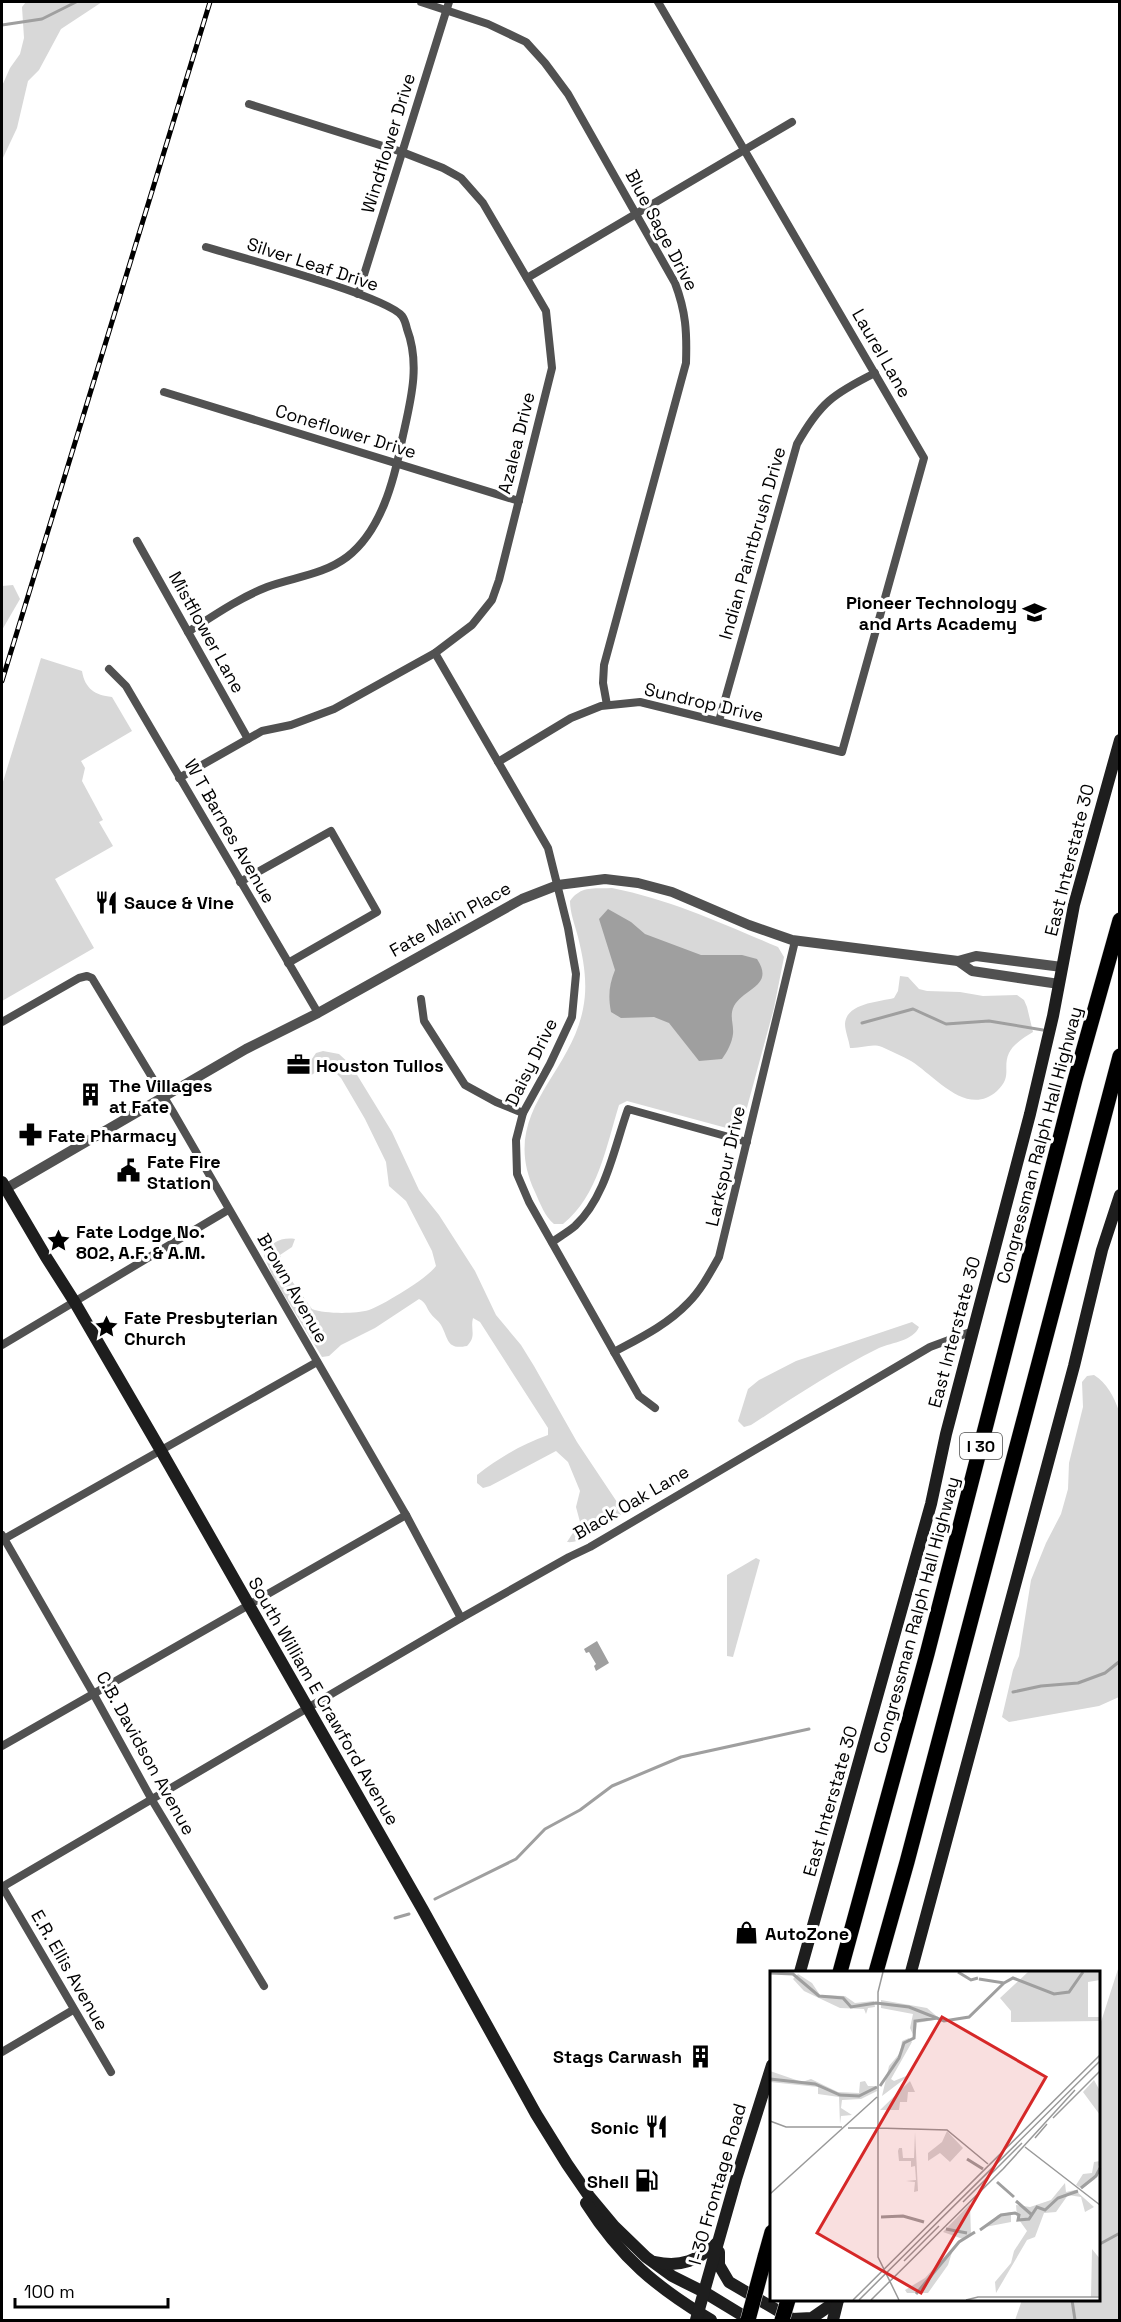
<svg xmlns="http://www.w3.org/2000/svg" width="1121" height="2322" font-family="'Space Grotesk',sans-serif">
<rect width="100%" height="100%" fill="#fff"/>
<!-- green -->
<g fill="#d8d8d8">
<path d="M26,2H102L61,29L39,70L28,81L17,128L2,160V86L10,68L20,54L24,38L22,7Z"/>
<path d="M13,585L20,599L2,630V586Z"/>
<path d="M41,658L82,671C85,689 95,695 112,697L132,731L81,761L85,768L82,781L103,820L99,822L113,846L55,879L94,948L2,1001V785Z"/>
<path d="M612,888C672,900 723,924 778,947L784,957L774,1008L742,1126L739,1129L734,1130L627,1101L619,1105C606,1147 598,1196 563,1224H554C545,1217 540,1203 535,1192C498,1113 570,1077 583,1009C588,985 584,961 578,937C575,925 570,913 570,901C581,885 595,889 612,888Z"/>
<path d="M900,976L908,977L919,989L927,991L960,992L983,996L1017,995L1024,1000L1027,1007L1033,1032C1025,1037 1013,1044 1009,1053C1002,1068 1013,1076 997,1091C967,1118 935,1076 911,1061C902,1056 891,1051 882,1047C871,1043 861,1049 850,1048C849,1040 845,1031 845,1024C846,1003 879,1002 894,998L898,991Z"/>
<path d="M323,1051L339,1054L351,1065L392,1132L419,1190L439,1215L475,1271L496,1315L521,1345L534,1366L577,1442L621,1508V1516C604,1523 584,1544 567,1542L580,1522L576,1507L580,1491L568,1462L556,1451L490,1486L483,1488L477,1483V1475C499,1458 522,1444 548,1435V1428L480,1322L473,1318C470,1330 477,1336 467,1346C446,1350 449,1339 441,1325C438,1320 434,1318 431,1314C426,1308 427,1303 419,1299L375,1328L341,1345L329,1356L322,1357L273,1277L264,1256C269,1243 281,1237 295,1239L292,1247L280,1255L284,1270L312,1309C325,1314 355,1314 369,1310C383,1305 428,1278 436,1266L432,1251L406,1201L389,1186L386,1162L365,1119L341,1078L330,1067L322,1068L310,1076L303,1072L316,1053Z"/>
<path d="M912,1322L919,1327C913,1341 893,1342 879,1348C834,1370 793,1398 751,1425L744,1427L738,1421L748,1389L759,1380L796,1361Z"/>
<path d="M1094,1375C1107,1383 1114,1397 1119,1411V1697L1099,1706L1009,1722L1002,1717L1013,1670L1019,1656L1031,1580L1046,1543L1061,1514L1068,1489L1069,1463L1083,1407L1082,1382L1087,1376Z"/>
<path d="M756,1558L760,1560L733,1657L727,1656V1575Z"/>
<path d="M1119,1966V2320H1015L1022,2300H1098L1099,2028Z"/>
</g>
<!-- water -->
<g fill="#9f9f9f">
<path d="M608,909L631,922L645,934L701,955H742L757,959C775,986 744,988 734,1006C729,1016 734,1024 733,1034C732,1043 727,1052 722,1059L699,1061L669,1023L654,1017L621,1018L611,1012C608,996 609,985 615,970L599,919Z"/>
<path d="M597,1641L609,1663L596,1671L594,1666L596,1664L589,1652L586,1653L584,1649Z"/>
</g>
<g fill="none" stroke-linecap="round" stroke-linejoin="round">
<!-- stream -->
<g stroke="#9f9f9f" stroke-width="3">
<path d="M2,25L42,19L76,2"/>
<path d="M862,1023L913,1009L946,1024L989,1021L1043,1030"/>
<path d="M1013,1692L1041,1686L1078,1683L1105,1673L1120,1661"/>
<path d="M435,1899L516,1859L545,1829L580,1810L612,1786L681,1757L809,1729"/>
<path d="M395,1918L409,1914"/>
<path d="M1098,2245L1120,2233"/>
<path d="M1072,2300L1075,2320"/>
</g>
<defs>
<g id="motorway">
<path d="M840,1972L927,1654L1075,1080L1120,920"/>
<path d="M876,1972L907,1862L1120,1056"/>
<path d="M765,2257L772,2232"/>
</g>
</defs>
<!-- motorway casing -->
<use href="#motorway" stroke="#dbdbdb" stroke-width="16"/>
<!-- minor -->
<g stroke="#515151" stroke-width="8">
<path d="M421,2L488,24L526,42L545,63L568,94L675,283C686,312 687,332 686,363L604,665L603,683L607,705"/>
<path d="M527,278L792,122"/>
<path d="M358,294L449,2"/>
<path d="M164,392L519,501"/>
<path d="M137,541L248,739"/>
<path d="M188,632C213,616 239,598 267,587C294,577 323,575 347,557C381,531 394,481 402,440C410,403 421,366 407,329C406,325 405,320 402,316C387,296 239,257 206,247"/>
<path d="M435,653L548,848L568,928L576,974L572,1017L550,1064L523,1113L516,1140L517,1174L529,1202L639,1396L655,1408"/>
<path d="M109,669L126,686L318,1013"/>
<path d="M719,721L797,444C820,403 833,394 875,373"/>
<path d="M498,762L571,718L601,706L640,702L842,752L924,458L658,2"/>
<path d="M179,778L262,731L291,725L334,709L435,653L472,625L492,600L499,580L552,368L546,311L483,203L461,178L443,168L402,152L249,104"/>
<path d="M240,882L331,831L377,912L288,963"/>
<path d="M421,999L424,1021L465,1085L496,1102L523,1113"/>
<path d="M2,1022L79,978L87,976L92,978L173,1112L406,1515L461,1618"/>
<path d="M552,1242C559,1237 568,1232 575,1226C606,1197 614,1148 628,1109L747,1142"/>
<path d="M2,1345L228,1210"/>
<path d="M614,1352C640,1338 667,1325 688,1303C701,1290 710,1273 719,1257L795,941"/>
<path d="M2,1535L93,1693L152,1800L264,1986"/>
<path d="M4,1539L317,1362"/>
<path d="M2,1746L406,1515"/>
<path d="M2,1886L111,2072"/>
<path d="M2,1887L461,1618L569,1557L590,1547L930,1347L973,1331"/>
<path d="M2,2052L73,2010"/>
</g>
<!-- tertiary -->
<g stroke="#515151" stroke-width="10">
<path d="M958,961L972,971L1059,984"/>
<path d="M5,1189L246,1049L318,1013L522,899L558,885L605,879L638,883L672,892L749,925L792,940L958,961L976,956L1062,967"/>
</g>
<!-- secondary -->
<g stroke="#1e1e1e" stroke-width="12">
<path d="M2,1182L46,1257L74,1301L160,1449L423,1910L536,2114L567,2164L589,2196L614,2226L646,2257L672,2276L704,2292L750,2320"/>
<path d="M800,1972L931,1504L946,1434L1030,1114L1053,1016L1074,905L1120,740"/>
<path d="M911,1972L1074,1366L1102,1250L1120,1195"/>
<path d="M586,2203C621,2258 656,2287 711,2320"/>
<path d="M719,2252V2265L729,2282L792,2319L812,2318L838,2300"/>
<path d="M655,2262C681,2268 698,2260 717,2243"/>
<path d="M696,2320L736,2179L772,2065"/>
<path d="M833,2320L838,2300"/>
</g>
<!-- motorway -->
<use href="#motorway" stroke="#000" stroke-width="15"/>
<defs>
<path id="rail" d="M2,681L210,2"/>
</defs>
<!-- rail casing -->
<use href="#rail" stroke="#000" stroke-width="5"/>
<!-- rail -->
<use href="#rail" stroke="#fff" stroke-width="3" stroke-dasharray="9" stroke-linecap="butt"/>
<defs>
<g id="motorway-bridge">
<path d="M748,2320L765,2257"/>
<path d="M782,2320L788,2300"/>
</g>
</defs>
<!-- motorway-bridge casing -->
<use href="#motorway-bridge" stroke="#dbdbdb" stroke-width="16" stroke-linecap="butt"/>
<!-- motorway-bridge -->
<use href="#motorway-bridge" stroke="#000" stroke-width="15"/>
</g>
<!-- icons -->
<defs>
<symbol id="school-bare" viewBox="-9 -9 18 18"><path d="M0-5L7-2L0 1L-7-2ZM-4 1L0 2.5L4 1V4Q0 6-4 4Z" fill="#000" stroke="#fff" stroke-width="2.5" paint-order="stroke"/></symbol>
<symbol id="restaurant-bare" viewBox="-9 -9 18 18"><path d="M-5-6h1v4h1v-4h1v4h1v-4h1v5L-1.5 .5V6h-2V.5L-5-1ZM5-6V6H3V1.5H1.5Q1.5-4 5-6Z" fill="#000" stroke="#fff" stroke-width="2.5" paint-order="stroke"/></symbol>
<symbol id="office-bare" viewBox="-9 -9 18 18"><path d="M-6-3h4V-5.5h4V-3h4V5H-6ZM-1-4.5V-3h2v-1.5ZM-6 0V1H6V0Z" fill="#000" stroke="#fff" stroke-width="2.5" paint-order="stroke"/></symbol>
<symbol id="building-bare" viewBox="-9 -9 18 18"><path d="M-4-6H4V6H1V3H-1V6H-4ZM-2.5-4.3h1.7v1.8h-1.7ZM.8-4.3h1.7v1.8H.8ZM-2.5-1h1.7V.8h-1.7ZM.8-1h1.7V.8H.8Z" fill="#000" stroke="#fff" stroke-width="2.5" paint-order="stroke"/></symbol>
<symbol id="pharmacy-bare" viewBox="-9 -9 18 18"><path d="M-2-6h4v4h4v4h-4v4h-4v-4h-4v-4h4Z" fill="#000" stroke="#fff" stroke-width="2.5" paint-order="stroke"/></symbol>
<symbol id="civic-bare" viewBox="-9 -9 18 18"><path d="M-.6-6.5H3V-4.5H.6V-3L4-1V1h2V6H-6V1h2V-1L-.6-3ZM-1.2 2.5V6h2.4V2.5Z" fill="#000" stroke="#fff" stroke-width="2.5" paint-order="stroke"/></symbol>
<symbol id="sight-bare" viewBox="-9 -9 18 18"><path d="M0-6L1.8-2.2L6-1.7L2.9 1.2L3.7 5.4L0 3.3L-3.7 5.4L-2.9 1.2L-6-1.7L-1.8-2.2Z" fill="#000" stroke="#fff" stroke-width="2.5" paint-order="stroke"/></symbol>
<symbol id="shop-bare" viewBox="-9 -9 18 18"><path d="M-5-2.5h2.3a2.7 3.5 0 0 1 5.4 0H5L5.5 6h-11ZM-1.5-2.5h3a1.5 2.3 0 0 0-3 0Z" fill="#000" stroke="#fff" stroke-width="2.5" paint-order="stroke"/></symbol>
<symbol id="fuel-bare" viewBox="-9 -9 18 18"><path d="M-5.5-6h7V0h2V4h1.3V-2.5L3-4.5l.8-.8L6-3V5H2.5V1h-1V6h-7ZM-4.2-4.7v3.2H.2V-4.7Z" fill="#000" stroke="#fff" stroke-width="2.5" paint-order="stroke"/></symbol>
</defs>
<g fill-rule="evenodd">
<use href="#school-bare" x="1018" y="596" width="33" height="33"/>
<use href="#restaurant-bare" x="90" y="886" width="33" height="33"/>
<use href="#office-bare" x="282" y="1048" width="33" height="33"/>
<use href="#building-bare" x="74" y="1078" width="33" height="33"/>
<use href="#pharmacy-bare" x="14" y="1118" width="33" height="33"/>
<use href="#civic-bare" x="112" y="1154" width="33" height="33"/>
<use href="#sight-bare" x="42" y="1224" width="33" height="33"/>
<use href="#sight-bare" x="90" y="1310" width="33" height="33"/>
<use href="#shop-bare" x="730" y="1916" width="33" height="33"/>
<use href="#building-bare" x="684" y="2040" width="33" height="33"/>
<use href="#restaurant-bare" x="640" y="2110" width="33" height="33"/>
<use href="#fuel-bare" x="630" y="2164" width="33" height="33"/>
</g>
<g text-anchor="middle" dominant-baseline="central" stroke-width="6" stroke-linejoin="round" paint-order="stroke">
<!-- shield labels -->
<rect fill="#fff" stroke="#4c4c4c" stroke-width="1.5" x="960" y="1433" width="42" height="26" rx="4.5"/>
<g font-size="16" font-weight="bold" fill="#000">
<text x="981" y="1446">I 30</text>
</g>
<!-- street labels -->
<g font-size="18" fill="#000" stroke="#fff">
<text transform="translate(388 143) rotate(-73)">Windflower Drive</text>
<text transform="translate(662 230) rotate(62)">Blue Sage Drive</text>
<text transform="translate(313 264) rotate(18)">Silver Leaf Drive</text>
<text transform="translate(882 353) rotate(60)">Laurel Lane</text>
<text transform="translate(346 431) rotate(17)">Coneflower Drive</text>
<text transform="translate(516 443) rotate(-76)">Azalea Drive</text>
<text transform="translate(752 543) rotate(-74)">Indian Paintbrush Drive</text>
<text transform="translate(207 632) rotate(61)">Mistflower Lane</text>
<text transform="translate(704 702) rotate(13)">Sundrop Drive</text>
<text transform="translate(230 831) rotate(60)">W T Barnes Avenue</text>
<text transform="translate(1069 860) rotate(-76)">East Interstate 30</text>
<text transform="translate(450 919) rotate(-29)">Fate Main Place</text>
<text transform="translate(531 1062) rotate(-64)">Daisy Drive</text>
<text transform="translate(1039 1145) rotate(-75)">Congressman Ralph Hall Highway</text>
<text transform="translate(725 1166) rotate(-77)">Larkspur Drive</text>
<text transform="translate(293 1288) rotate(60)">Brown Avenue</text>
<text transform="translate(954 1332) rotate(-75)">East Interstate 30</text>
<text transform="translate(631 1502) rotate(-30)">Black Oak Lane</text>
<text transform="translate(916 1615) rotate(-75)">Congressman Ralph Hall Highway</text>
<text transform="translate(324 1701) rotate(60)">South William E Crawford Avenue</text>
<text transform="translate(146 1753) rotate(61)">C.B. Davidson Avenue</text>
<text transform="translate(830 1801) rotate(-74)">East Interstate 30</text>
<text transform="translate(70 1970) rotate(60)">E.R. Ellis Avenue</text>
<text transform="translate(717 2184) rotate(-74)">I-30 Frontage Road</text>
</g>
<!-- poi labels -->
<g font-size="18" font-weight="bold" fill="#000" stroke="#fff" text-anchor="start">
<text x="1017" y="602" text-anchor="end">Pioneer Technology<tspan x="1017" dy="21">and Arts Academy</tspan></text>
<text x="124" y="902">Sauce &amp; Vine</text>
<text x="316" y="1065">Houston Tullos</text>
<text x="109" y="1085">The Villages<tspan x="109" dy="21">at Fate</tspan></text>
<text x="48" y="1135">Fate Pharmacy</text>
<text x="147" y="1161">Fate Fire<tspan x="147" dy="21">Station</tspan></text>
<text x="76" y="1231">Fate Lodge No.<tspan x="76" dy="21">802, A.F. &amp; A.M.</tspan></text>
<text x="124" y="1317">Fate Presbyterian<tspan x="124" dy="21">Church</tspan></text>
<text x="765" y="1933">AutoZone</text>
<text x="682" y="2056" text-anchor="end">Stags Carwash</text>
<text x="639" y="2127" text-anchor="end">Sonic</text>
<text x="629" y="2181" text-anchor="end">Shell</text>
</g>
</g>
<!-- overview -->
<g transform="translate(770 1971)">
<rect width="330" height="330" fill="#fff"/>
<path d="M258,1H330V9L318,11V46H330V50L241,51V40L230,27ZM28,3L42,12L50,24L75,25L85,32L104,30L105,36L98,37L96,43L94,38L70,37L34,20L23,8ZM111,29L157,37L170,48L147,52L145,68L140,57L143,43L111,37ZM139,67L142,71L121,108L124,110L141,103L112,125L119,95L130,82L132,70ZM0,100L32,111L41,108L68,121L89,122L90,111L95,110L98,115H106L107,120L91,128L72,129L71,137L82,144L71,145L70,153L69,126L48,123V116L0,111ZM324,109L330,120V144L313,121ZM140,110L145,121H138L137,131H130L129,139H110ZM177,160L193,177L180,191L170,182L158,190V182L172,171ZM145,161L148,220L144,221L145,211L136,210L146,209L145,195L141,196V190H129L128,180L129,177H132L133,187H144ZM330,190L325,208L312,218L306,214L313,203L322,202L324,191ZM295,212L296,221L305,219L324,236L315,241L311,226L298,224L286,241L274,242L265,266L257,269L226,322L225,311L241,292L244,280L257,260L247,246L246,234L260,236L281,229ZM200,233L201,264L193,268L173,261ZM241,241V251L215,256L228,244ZM184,275L178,294L158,322H137L135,319L155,307ZM322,278L330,288V325L321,326Z" fill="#d8d8d8"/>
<path fill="none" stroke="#9f9f9f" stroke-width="3" d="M188,1L201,9L208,7M0,2L23,3L49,25L73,27L81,36L106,32L139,36L174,50L199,46L234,12M209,8L234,12L243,7L284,23L299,21L313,1M0,108L45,113L70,124L89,125L107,116M110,115L129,87L134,72L144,67L145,50L168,47M197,188L213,198M227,211L244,226M311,217L326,205L330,197M246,230L262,244M111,246L133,245L154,251M176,258L197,262M210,259L231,244L245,242L249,244L248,249L259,248L267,236L275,239L288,227L308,220M146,323L189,271L205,261"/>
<path fill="none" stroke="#999" stroke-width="1.5" d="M113,1L108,21V286L129,329M283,147L330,100M0,150L16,156H72M78,157H108M108,157L177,159L218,193M265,167L277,153M255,176L330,234M233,198L305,119M0,223L107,126M193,231L252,172M134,290L169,255M83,329L330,84M89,329L330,90M101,329L235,196M196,329L208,326H330"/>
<path fill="#d62828" fill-opacity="0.15" stroke="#d62828" stroke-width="3" d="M172,46L276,106L151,322L47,262Z"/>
<rect width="330" height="330" fill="none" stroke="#000" stroke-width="3"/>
</g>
<!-- border -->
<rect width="1121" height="2322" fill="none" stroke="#000000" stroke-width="6"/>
<!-- scale -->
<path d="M15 2298v9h153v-9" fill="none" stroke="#000000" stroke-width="3"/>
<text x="24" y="2298" font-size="18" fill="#000000" stroke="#ffffff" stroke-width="4.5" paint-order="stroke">100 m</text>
</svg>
